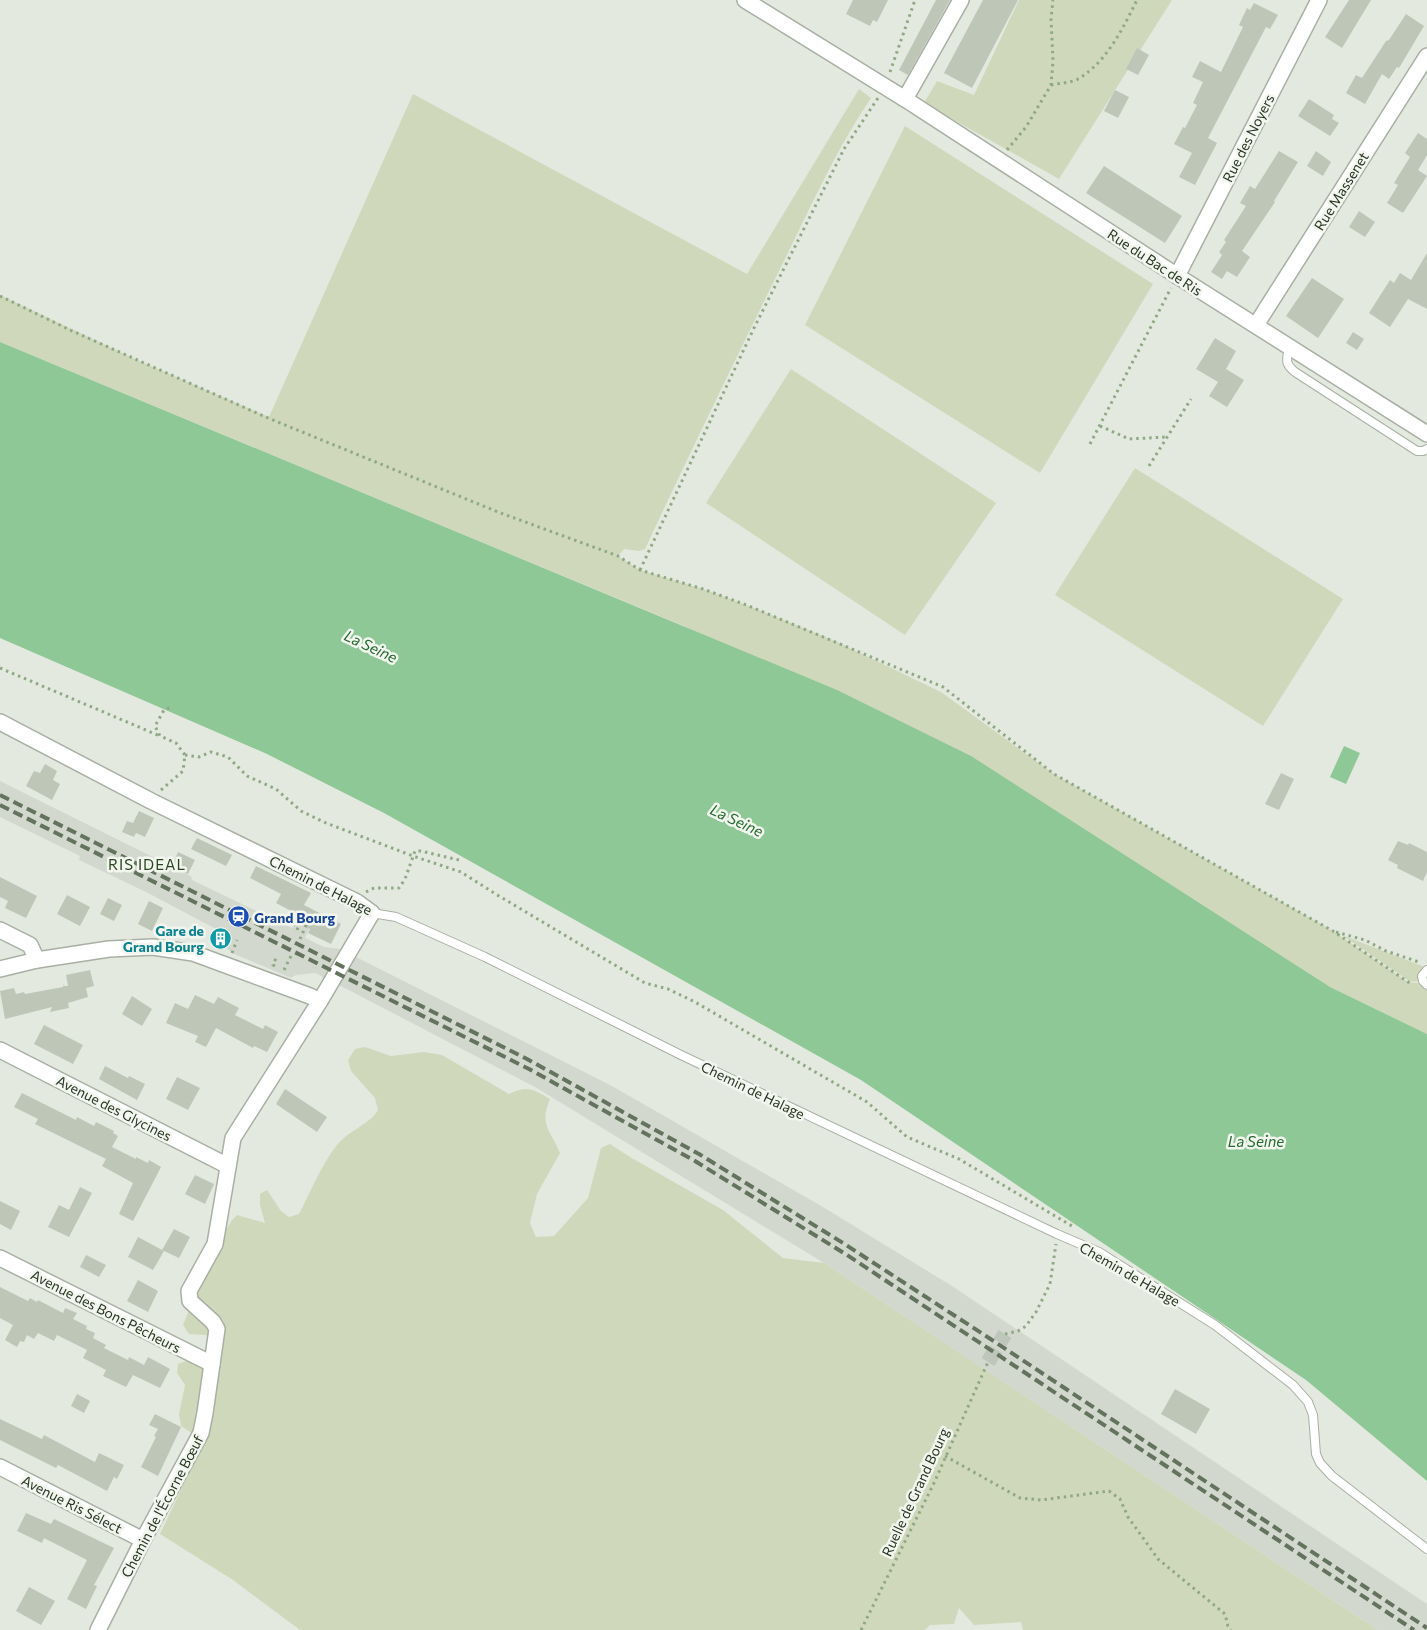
<svg xmlns="http://www.w3.org/2000/svg" width="1427" height="1630" font-family="Commissioner,sans-serif">
<rect width="100%" height="100%" fill="#e4e9e0"/>
<!-- built -->
<g fill="#d3d8ce">
<path d="M0,781L191,876L192,880L292,928L300,913L313,920L305,938L324,947L341,949L325,978L315,973L296,975L291,978L232,953L224,946L211,939L216,929L146,892L79,860L80,856L0,817Z"/>
<path d="M354,956L612,1086L823,1207L952,1286L1427,1604V1630H1378L824,1263L535,1087L339,985Z"/>
</g>
<!-- green -->
<g fill="#d0d8bb">
<path d="M1019,0H1172L1059,179L924,103L937,81L974,95Z"/>
<path d="M859,89L871,98C835,151 809,211 780,269C734,362 689,455 645,549L639,551L624,549L618,556L640,570L703,589L749,606L833,640L941,692L1054,774L1333,931L1408,982L1425,984L1427,986V1034L1330,987L684,626L0,342V295L137,360L269,417L413,94L747,274Z"/>
<path d="M905,126L1153,284L1040,473L805,325Z"/>
<path d="M791,369L996,503L905,635L706,503Z"/>
<path d="M1135,468L1343,599L1263,726L1055,595Z"/>
<path d="M1342,935L1422,966L1425,969L1421,982L1409,981Z"/>
<path d="M365,1047L391,1056L424,1052L442,1055L509,1094C527,1085 533,1089 550,1099C539,1125 550,1129 560,1153L537,1194L530,1223L536,1237L554,1236L588,1198L601,1148L610,1144L630,1157L723,1210L783,1258L824,1263L1378,1630H1023L1021,1622L974,1625L959,1608L954,1624L930,1625L925,1630H300L233,1580L160,1534L204,1441L181,1426L179,1414L185,1385L177,1373L178,1364L215,1350L214,1338L205,1335L189,1334L183,1325L210,1257L232,1220L237,1215L265,1223L260,1205V1194L267,1190L281,1211L289,1217L299,1214C311,1191 321,1165 337,1145C348,1131 370,1124 378,1110L375,1098L351,1071L348,1060L355,1049Z"/>
</g>
<!-- water -->
<g fill="#8dc896">
<path d="M0,342L837,690L971,756L1330,987L1427,1034V1481L1306,1380L861,1080L384,813L267,754L0,638Z"/>
<path d="M1344,746L1360,753L1346,784L1330,777Z"/>
</g>
<!-- building -->
<g fill="#bec6b8">
<path d="M853,0H888L877,22L873,20L870,26L846,14Z"/>
<path d="M936,0H950L908,75L899,70Z"/>
<path d="M983,0H1018L972,88L944,73Z"/>
<path d="M1349,0H1371L1342,48L1325,37Z"/>
<path d="M1254,3L1278,15L1270,29L1266,27L1208,138L1217,143L1195,185L1179,177L1192,153L1174,144L1183,127L1185,128L1197,105L1193,103L1203,82L1192,77L1200,61L1221,72L1243,27L1239,25L1247,8L1250,10Z"/>
<path d="M1406,14L1424,26L1399,68L1397,67L1389,79L1382,74L1365,104L1346,93L1356,75L1362,78L1386,41L1389,40Z"/>
<path d="M1137,48L1149,55L1138,75L1126,69Z"/>
<path d="M1115,90L1129,97L1118,118L1104,111Z"/>
<path d="M1309,99L1334,115L1332,119L1339,123L1330,136L1298,116Z"/>
<path d="M1418,133L1427,139V155L1418,170L1427,176L1403,213L1387,203L1398,185L1394,183L1410,157L1405,153Z"/>
<path d="M1279,151L1298,162L1274,201L1275,202L1242,251L1250,257L1237,277L1227,271L1222,279L1211,272L1222,255L1219,252L1226,242L1224,240L1246,206L1240,203L1250,186L1255,189Z"/>
<path d="M1316,151L1331,162L1323,176L1307,166Z"/>
<path d="M1104,166L1182,216L1165,243L1086,193Z"/>
<path d="M1359,211L1375,222L1365,237L1349,227Z"/>
<path d="M1427,253V309L1408,299L1390,327L1369,313L1390,280L1394,283L1400,273L1411,280Z"/>
<path d="M1312,278L1344,299L1318,338L1286,316Z"/>
<path d="M1353,332L1364,339L1357,350L1346,343Z"/>
<path d="M1215,338L1236,351L1226,369L1244,380L1227,407L1209,396L1218,382L1196,369Z"/>
<path d="M45,764L57,771L53,780L60,784L52,800L26,786L34,771L40,773Z"/>
<path d="M1281,773L1294,779L1279,810L1265,804Z"/>
<path d="M139,811L154,818L145,837L136,833L134,837L122,832L127,821L133,823Z"/>
<path d="M197,838L232,855L226,866L191,849Z"/>
<path d="M1398,841L1408,845L1409,843L1427,852V872L1423,881L1397,868L1398,865L1388,860Z"/>
<path d="M178,852L195,860L188,874L172,866Z"/>
<path d="M256,866L311,893L304,905L341,924L331,944L308,933L310,929L289,918L293,912L276,903L281,894L250,878Z"/>
<path d="M0,877L37,896L26,918L5,908L8,901L0,897Z"/>
<path d="M67,895L90,907L80,926L57,914Z"/>
<path d="M108,898L122,905L114,921L100,914Z"/>
<path d="M149,901L163,908L152,931L138,924Z"/>
<path d="M90,970L94,986L86,988L88,997L68,1003L69,1008L50,1012L52,1007L5,1019L0,991L14,988L16,994L24,992L25,994L63,987L64,984V986H68L66,975Z"/>
<path d="M195,995L214,1004L218,997L239,1008L235,1015L263,1029L265,1025L278,1032L267,1052L254,1046L253,1048L216,1028L206,1047L195,1042L198,1036L166,1023L175,1003L188,1009Z"/>
<path d="M132,996L152,1009L142,1026L122,1014Z"/>
<path d="M44,1025L83,1045L73,1064L34,1044Z"/>
<path d="M105,1066L128,1078L129,1076L145,1084L137,1100L99,1079Z"/>
<path d="M177,1077L200,1088L188,1110L166,1099Z"/>
<path d="M285,1089L327,1117L317,1132L276,1104Z"/>
<path d="M22,1093L76,1120L77,1117L94,1126L96,1122L114,1131L113,1133L118,1136L112,1147L136,1159V1157L148,1163L149,1160L161,1167L133,1221L119,1214L133,1183L102,1166L106,1159L35,1124L38,1119L14,1107Z"/>
<path d="M195,1175L214,1184L205,1204L185,1194Z"/>
<path d="M80,1187L92,1193L69,1237L48,1227L59,1205L69,1210Z"/>
<path d="M0,1201L20,1211L11,1230L0,1224Z"/>
<path d="M174,1229L190,1237L179,1258L162,1250Z"/>
<path d="M138,1237L164,1251L153,1270L128,1257Z"/>
<path d="M86,1255L106,1265L99,1277L80,1267Z"/>
<path d="M138,1280L158,1291L148,1312L127,1301Z"/>
<path d="M0,1287L28,1301L30,1298L37,1302L38,1300L63,1313L65,1308L77,1313L73,1319L87,1326L86,1329L95,1333L93,1338L106,1345L104,1348L128,1360L129,1357L144,1365L148,1357L170,1369L160,1388L133,1375L126,1387L103,1376L106,1370L83,1358L87,1350L57,1335L54,1341L38,1333L34,1339L27,1335L24,1342L20,1341L17,1347L5,1340L13,1325L0,1318Z"/>
<path d="M1175,1389L1210,1409L1196,1434L1161,1414Z"/>
<path d="M77,1394L90,1401L84,1413L71,1406Z"/>
<path d="M155,1414L181,1427L158,1476L141,1467L156,1437L154,1436L158,1429L149,1425Z"/>
<path d="M0,1419L42,1439L44,1435L95,1462L99,1453L124,1465L117,1479L114,1477L107,1491L58,1465L56,1468L0,1440Z"/>
<path d="M26,1513L51,1524L54,1519L114,1548L94,1585L97,1586L86,1609L67,1599L87,1560L44,1538L42,1543L17,1531Z"/>
<path d="M29,1587L55,1601L41,1625L16,1611Z"/>
</g>
<g fill="none" stroke-linecap="round" stroke-linejoin="round">
<!-- street-tunnel -->
<path stroke="#bec5ba" stroke-width="15" stroke-dasharray="15 8" stroke-linecap="butt" d="M988,1362L1005,1334"/>
<defs>
<g id="lane">
<path d="M1289,346C1287,360 1284,363 1295,372L1417,451H1423L1427,449"/>
<path d="M372,913L396,917L485,957L681,1055L1057,1234L1099,1252L1215,1325L1293,1385L1308,1402L1313,1415L1316,1454L1320,1463L1332,1476L1427,1549"/>
<path d="M1427,970L1422,976L1423,981L1427,985"/>
</g>
<g id="street">
<path d="M745,0L905,99L1182,279L1427,434"/>
<path d="M905,99L961,0"/>
<path d="M1177,276L1319,0"/>
<path d="M1256,325L1427,56"/>
<path d="M0,722L151,801L357,902L372,913L320,1001L233,1138L215,1244L189,1291L190,1301L213,1322L217,1329L205,1413L201,1433L143,1540L98,1630"/>
<path d="M0,930L30,945L37,960"/>
<path d="M0,969L37,960L109,949L153,947L193,953L310,996L320,1001"/>
<path d="M0,1050L228,1166"/>
<path d="M0,1258L212,1364"/>
<path d="M0,1467L143,1540"/>
</g>
</defs>
<!-- lane casing -->
<use href="#lane" stroke="#a8b0a3" stroke-width="10"/>
<!-- street casing -->
<use href="#street" stroke="#a8b0a3" stroke-width="18"/>
<!-- path -->
<g stroke="#8fa984" stroke-width="3" stroke-dasharray="2.5 4" stroke-linecap="butt">
<path d="M890,72L915,0"/>
<path d="M1051,85C1059,83 1071,83 1078,79C1107,62 1123,28 1137,0"/>
<path d="M1007,150L1026,127L1051,85L1053,61L1051,19L1053,0"/>
<path d="M0,296L70,330L268,418L498,512L618,556L640,570L703,589L749,606L943,687L1054,774L1333,931L1408,982L1412,983"/>
<path d="M1100,426L1129,439L1167,437"/>
<path d="M1090,444L1171,288"/>
<path d="M1149,466L1191,399"/>
<path d="M640,570L754,328L844,149L878,98"/>
<path d="M0,668L160,736"/>
<path d="M185,755L199,757L211,752L228,757L247,776L276,789L301,811L326,823L413,856L461,872L494,893L645,983L668,989L695,1002L867,1102L907,1137L959,1159L1072,1226"/>
<path d="M161,790L183,771L185,755L176,743L160,736L155,726L164,710L172,707"/>
<path d="M366,892L374,888H399L405,879L415,851H421L459,860"/>
<path d="M297,930L301,920L307,923L300,939"/>
<path d="M1336,932L1365,940L1386,951L1419,962"/>
<path d="M232,953L237,940"/>
<path d="M275,966L273,965L276,958"/>
<path d="M284,970L291,956"/>
<path d="M1005,1334L1018,1331L1026,1326L1036,1312L1050,1284L1056,1244"/>
<path d="M945,1456L1020,1498L1041,1500L1109,1491L1120,1499L1128,1517L1158,1559L1225,1614L1228,1626L1231,1630"/>
<path d="M861,1630L934,1483L988,1362"/>
</g>
<!-- lane -->
<use href="#lane" stroke="#fff" stroke-width="8"/>
<!-- street -->
<use href="#street" stroke="#fff" stroke-width="15"/>
<!-- rail -->
<g stroke="#63735d" stroke-width="4" stroke-dasharray="10 5" stroke-linecap="butt">
<path d="M0,795L527,1059L699,1154L843,1243L989,1338L1427,1628"/>
<path d="M0,805L529,1069L695,1161L847,1255L1414,1630"/>
</g>
</g>
<!-- icons -->
<defs>
<symbol id="station-disc" viewBox="-11 -11 22 22"><circle r="9.5" fill="#1a4fb4" stroke="#f3f6ef"/><path d="M-3-6H3Q5-6 5-4V2Q5 4 3 4L4.5 6H3L1.5 4h-3L-3 6H-4.5L-3 4Q-5 4-5 2V-4Q-5-6-3-6ZM-3.5-4v3h7v-3ZM-3.5 1v1.5H-2V1ZM2 1v1.5H3.5V1Z" fill="#fff"/></symbol>
<symbol id="building-disc" viewBox="-11 -11 22 22"><circle r="9.5" fill="#0f9aa8" stroke="#f3f6ef"/><path d="M-4-6H4V6H1V3H-1V6H-4ZM-2.5-4.3h1.7v1.8h-1.7ZM.8-4.3h1.7v1.8H.8ZM-2.5-1h1.7V.8h-1.7ZM.8-1h1.7V.8H.8Z" fill="#fff"/></symbol>
</defs>
<g fill-rule="evenodd">
<use href="#station-disc" x="226" y="904" width="25" height="25"/>
<use href="#building-disc" x="208" y="926" width="25" height="25"/>
</g>
<g text-anchor="middle" dominant-baseline="central" stroke-width="5" stroke-linejoin="round" paint-order="stroke">
<!-- street labels -->
<g font-size="14" fill="#283722" stroke="#f3f6ef">
<text transform="translate(1248 138) rotate(-63)">Rue des Noyers</text>
<text transform="translate(1341 191) rotate(-58)">Rue Massenet</text>
<text transform="translate(1155 262) rotate(33)">Rue du Bac de Ris</text>
<text transform="translate(321 885) rotate(27)">Chemin de Halage</text>
<text transform="translate(753 1090) rotate(26)">Chemin de Halage</text>
<text transform="translate(114 1108) rotate(27)">Avenue des Glycines</text>
<text transform="translate(1130 1274) rotate(30)">Chemin de Halage</text>
<text transform="translate(106 1311) rotate(27)">Avenue des Bons Pêcheurs</text>
<text transform="translate(915 1492) rotate(-65)">Ruelle de Grand Bourg</text>
<text transform="translate(72 1504) rotate(27)">Avenue Ris Sélect</text>
<text transform="translate(162 1506) rotate(-62)">Chemin de l'Écorne Bœuf</text>
</g>
<!-- transit labels -->
<g font-size="14" font-weight="bold" fill="#164399" stroke="#f3f6ef" text-anchor="start">
<text x="254" y="917">Grand Bourg</text>
</g>
<!-- culture labels -->
<g font-size="14" font-weight="bold" fill="#0d838f" stroke="#f3f6ef" text-anchor="end">
<text x="204" y="930">Gare de<tspan x="204" dy="16">Grand Bourg</tspan></text>
</g>
<!-- water labels -->
<g font-size="15" font-style="italic" fill="#246b30" stroke="#f3f6ef">
<text transform="translate(371 646) rotate(25)">La Seine</text>
<text transform="translate(737 820) rotate(25)">La Seine</text>
<text x="1256" y="1141">La Seine</text>
</g>
<!-- neighbourhood labels -->
<g font-size="15" letter-spacing="1" fill="#2a4621" stroke="#f3f6ef">
<text x="147" y="864">RIS IDEAL</text>
</g>
</g>
</svg>
